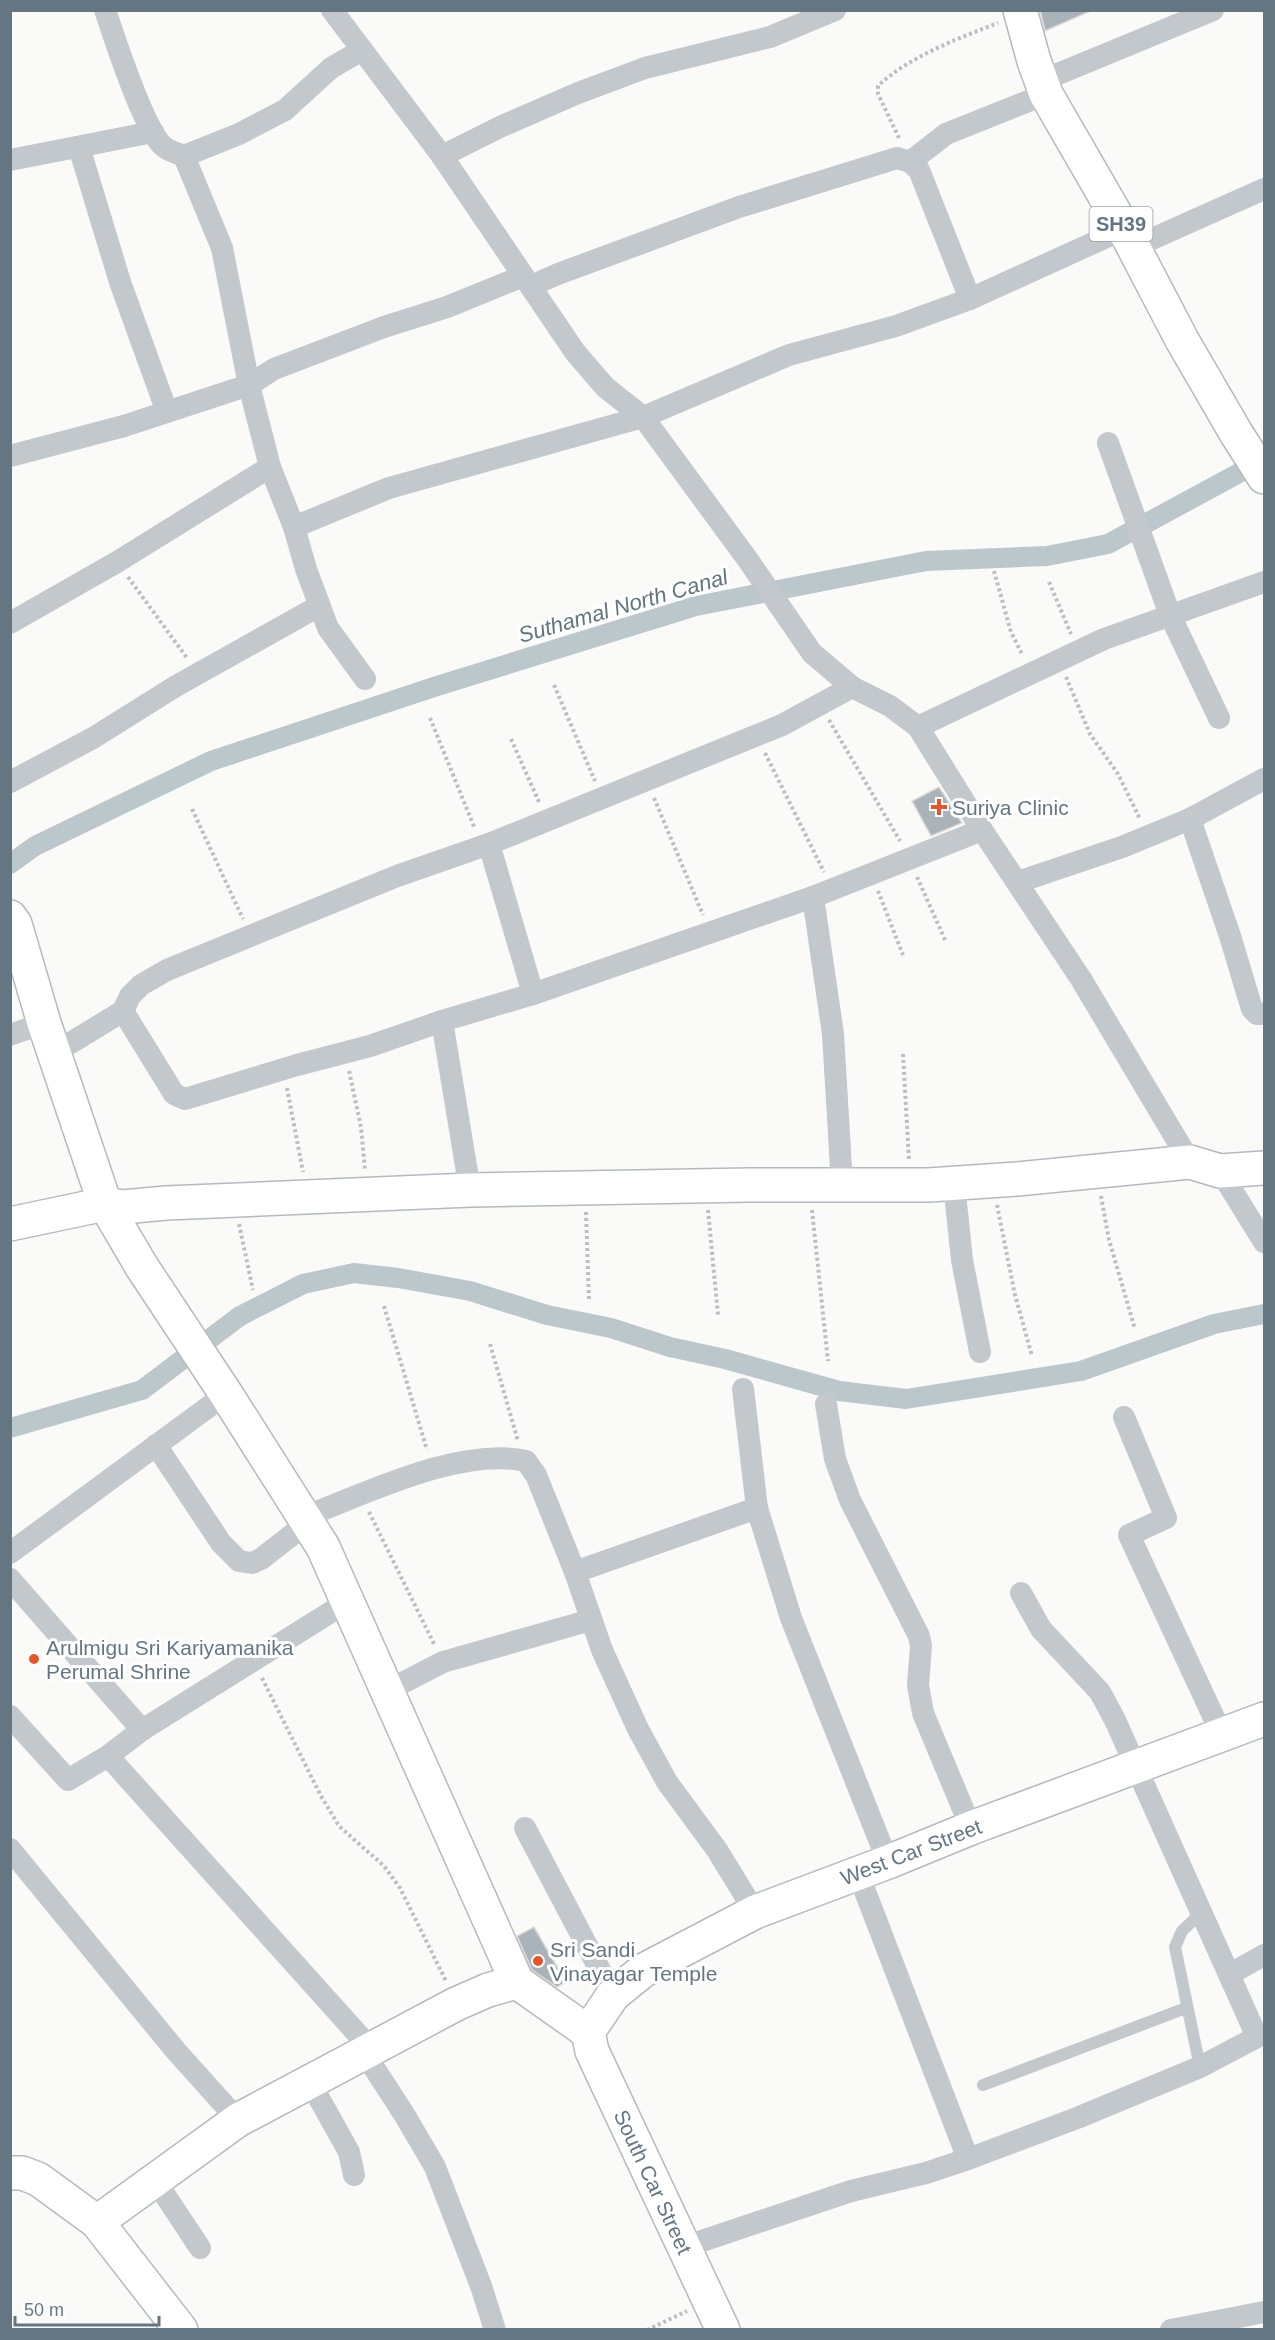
<svg xmlns="http://www.w3.org/2000/svg" width="1275" height="2340" font-family="Helvetica,sans-serif">
<rect width="100%" height="100%" fill="#fafaf8"/>
<g fill="none" stroke-linecap="round" stroke-linejoin="round">
<!-- canal -->
<g stroke="#bbc7cb" stroke-width="20">
<path d="M10,864L35,846L211,761L437,686L696,606L926,561L1047,556L1108,544L1263,460"/>
<path d="M10,1428L142,1390L240,1316L303,1284L354,1273L398,1278L470,1291L547,1315L611,1328L670,1347L725,1359L839,1391L906,1399L1081,1371L1214,1324L1264,1314"/>
</g>
</g>
<!-- building -->
<g fill="#aab3b9" stroke="#dcdcda" stroke-width="1.5">
<path d="M1040,10H1093L1045,31Z"/>
<path d="M939,787L962,823L931,836L912,801Z"/>
<path d="M534,1927L566,1982L557,1987L532,1970L517,1936Z"/>
</g>
<g fill="none" stroke-linecap="round" stroke-linejoin="round">
<defs>
<g id="secondary">
<path d="M10,1224L105,1204L123,1207L166,1203L470,1190L749,1185H929L1017,1179L1190,1162L1220,1171L1264,1168"/>
<path d="M588,2032L613,1995L644,1970L755,1912L888,1862L971,1828L1264,1719"/>
<path d="M10,2173H22L38,2179L97,2222L181,2330"/>
<path d="M97,2222L238,2120L456,2004L488,1990L517,1982"/>
</g>
<g id="primary">
<path d="M1020,10L1034,61L1046,94L1124,229L1182,340L1236,433L1264,477"/>
<path d="M10,917L15,924L44,1023L105,1204L142,1267L226,1394L323,1547L517,1982L588,2032L592,2051L723,2330"/>
</g>
</defs>
<!-- secondary casing -->
<use href="#secondary" stroke="#b3babf" stroke-width="36"/>
<!-- primary casing -->
<use href="#primary" stroke="#b5babe" stroke-width="36"/>
<!-- path -->
<g stroke="#bbbfc2" stroke-width="4" stroke-dasharray="3 3" stroke-linecap="butt">
<path d="M899,138L878,94V86C908,57 959,38 998,23"/>
<path d="M994,571L1011,632L1023,656"/>
<path d="M128,577L187,658"/>
<path d="M1049,582L1071,634"/>
<path d="M1066,677L1090,734L1118,774L1140,819"/>
<path d="M554,685L595,781"/>
<path d="M430,718L475,829"/>
<path d="M829,720L900,841"/>
<path d="M511,739L539,802"/>
<path d="M765,753L824,872"/>
<path d="M654,798L703,915"/>
<path d="M192,809L243,919"/>
<path d="M917,877L946,942"/>
<path d="M878,891L903,955"/>
<path d="M903,1054L909,1160"/>
<path d="M349,1071L361,1127L365,1170"/>
<path d="M287,1088L303,1172"/>
<path d="M1101,1196L1109,1240L1135,1329"/>
<path d="M997,1205L1015,1295L1032,1356"/>
<path d="M708,1210L718,1315"/>
<path d="M812,1210L828,1361"/>
<path d="M586,1212L589,1300"/>
<path d="M239,1224L253,1290"/>
<path d="M384,1306L427,1450"/>
<path d="M490,1344L518,1441"/>
<path d="M369,1512L435,1646"/>
<path d="M262,1678L321,1796L339,1826L384,1866L400,1888L446,1981"/>
<path d="M647,2330L687,2311"/>
</g>
<!-- lane -->
<g stroke="#c3c8cc" stroke-width="12">
<path d="M1200,2067L1175,1947L1182,1931L1202,1912"/>
<path d="M983,2085L1186,2008"/>
</g>
<!-- street -->
<g stroke="#c3c8cc" stroke-width="22">
<path d="M105,10C115,39 143,128 163,146C168,151 177,153 184,156L222,248L249,385L270,467L294,527L306,569L328,628L365,679"/>
<path d="M332,10L442,156L575,352L605,387L643,417L748,560L812,653L852,687L890,706L918,727L982,830L1081,979L1190,1162"/>
<path d="M1041,81L1213,10"/>
<path d="M79,147L120,282L167,412"/>
<path d="M184,156L239,134L285,110L331,68L362,50"/>
<path d="M442,156L502,126L578,93L645,68L770,37L835,10"/>
<path d="M10,160L153,132"/>
<path d="M910,162L946,134L1046,94"/>
<path d="M1134,247L1264,189"/>
<path d="M532,289L542,281L558,274L739,207L897,158L910,162L919,170L970,299"/>
<path d="M1108,443L1170,615L1219,718"/>
<path d="M10,456L124,426L249,385L274,369L384,327L447,307L523,276"/>
<path d="M294,527L389,488L643,417L789,355L896,326L970,299L1124,229"/>
<path d="M10,623L117,562L270,467"/>
<path d="M918,727L1104,639L1264,582"/>
<path d="M10,782L93,738L176,686L319,606"/>
<path d="M1190,819L1230,936L1252,1009L1257,1014H1264"/>
<path d="M489,844L533,994"/>
<path d="M1018,882L1122,847L1190,819L1264,779"/>
<path d="M813,897L833,1034L842,1185"/>
<path d="M123,1011L174,1094L185,1099L297,1065L370,1046L442,1021L533,994L813,897L982,830"/>
<path d="M442,1021L470,1190"/>
<path d="M10,1035L44,1023"/>
<path d="M54,1053L123,1011L130,996L141,985L167,970L397,876L489,844L782,725L852,687"/>
<path d="M1220,1171L1264,1242"/>
<path d="M954,1184L962,1260L980,1352"/>
<path d="M743,1389L757,1508L791,1618L888,1862"/>
<path d="M826,1404L835,1459L850,1500L919,1636L921,1646L918,1685L923,1713L971,1828"/>
<path d="M1124,1417L1166,1518L1129,1535L1222,1735"/>
<path d="M156,1445L221,1543L239,1561L252,1563L261,1559L307,1523"/>
<path d="M304,1517C365,1494 461,1446 526,1461L536,1475L575,1572L602,1650L638,1729L667,1782L717,1850L755,1912"/>
<path d="M10,1553L226,1394"/>
<path d="M575,1572L757,1508"/>
<path d="M10,1579L142,1730L108,1756L68,1780L10,1716"/>
<path d="M387,1691L443,1662L591,1620"/>
<path d="M142,1730L347,1602"/>
<path d="M108,1756L372,2050"/>
<path d="M525,1828L613,1995"/>
<path d="M10,1849L176,2051L238,2120"/>
<path d="M858,1873L968,2159"/>
<path d="M1230,1974L1264,1955"/>
<path d="M365,2054L404,2114L435,2167L481,2286L495,2330"/>
<path d="M310,2082L349,2152L354,2175"/>
<path d="M155,2180L200,2248"/>
<path d="M684,2247L851,2191L926,2173L968,2159L1077,2118L1200,2067L1257,2037L1115,1720L1100,1692L1041,1629L1021,1593"/>
<path d="M1171,2330L1264,2312"/>
</g>
<!-- secondary -->
<use href="#secondary" stroke="#fff" stroke-width="33"/>
<!-- primary -->
<use href="#primary" stroke="#fff" stroke-width="33"/>
</g>
<!-- markers -->
<g fill="#e4572e" stroke="#fff" stroke-width="2">
<path d="M936 798h6v6h6v6h-6v6h-6v-6h-6v-6h6z"/>
<circle cx="34" cy="1659" r="6"/>
<circle cx="538" cy="1961" r="6"/>
</g>
<g text-anchor="middle" dominant-baseline="central" stroke-width="6" stroke-linejoin="round" paint-order="stroke">
<!-- shield labels -->
<rect fill="#fff" stroke="#939fa8" stroke-width="1.5" x="1089.5" y="207" width="63" height="34" rx="4.5"/>
<g font-size="20" font-weight="bold" fill="#657683">
<text x="1121" y="224">SH39</text>
</g>
<!-- poi labels -->
<g font-size="21" fill="#657683" stroke="#fff" text-anchor="start">
<text x="952" y="807">Suriya Clinic</text>
<text x="46" y="1647">Arulmigu Sri Kariyamanika<tspan x="46" dy="24">Perumal Shrine</tspan></text>
<text x="550" y="1949">Sri Sandi<tspan x="550" dy="24">Vinayagar Temple</tspan></text>
</g>
<!-- street labels -->
<g font-size="21" fill="#657683" stroke="#fff">
<text transform="translate(911 1852) rotate(-21)">West Car Street</text>
<text transform="translate(653 2182) rotate(65)">South Car Street</text>
</g>
<!-- water labels -->
<g font-size="22" font-style="italic" fill="#60757c" stroke="#fff">
<text transform="translate(623 606) rotate(-16)">Suthamal North Canal</text>
</g>
</g>
<!-- border -->
<rect width="1275" height="2340" fill="none" stroke="#657683" stroke-width="24"/>
<!-- scale -->
<path d="M15 2316v9h144v-9" fill="none" stroke="#657683" stroke-width="3"/>
<text x="24" y="2316" font-size="18" fill="#657683" stroke="#ffffff" stroke-width="4.5" paint-order="stroke">50 m</text>
</svg>
